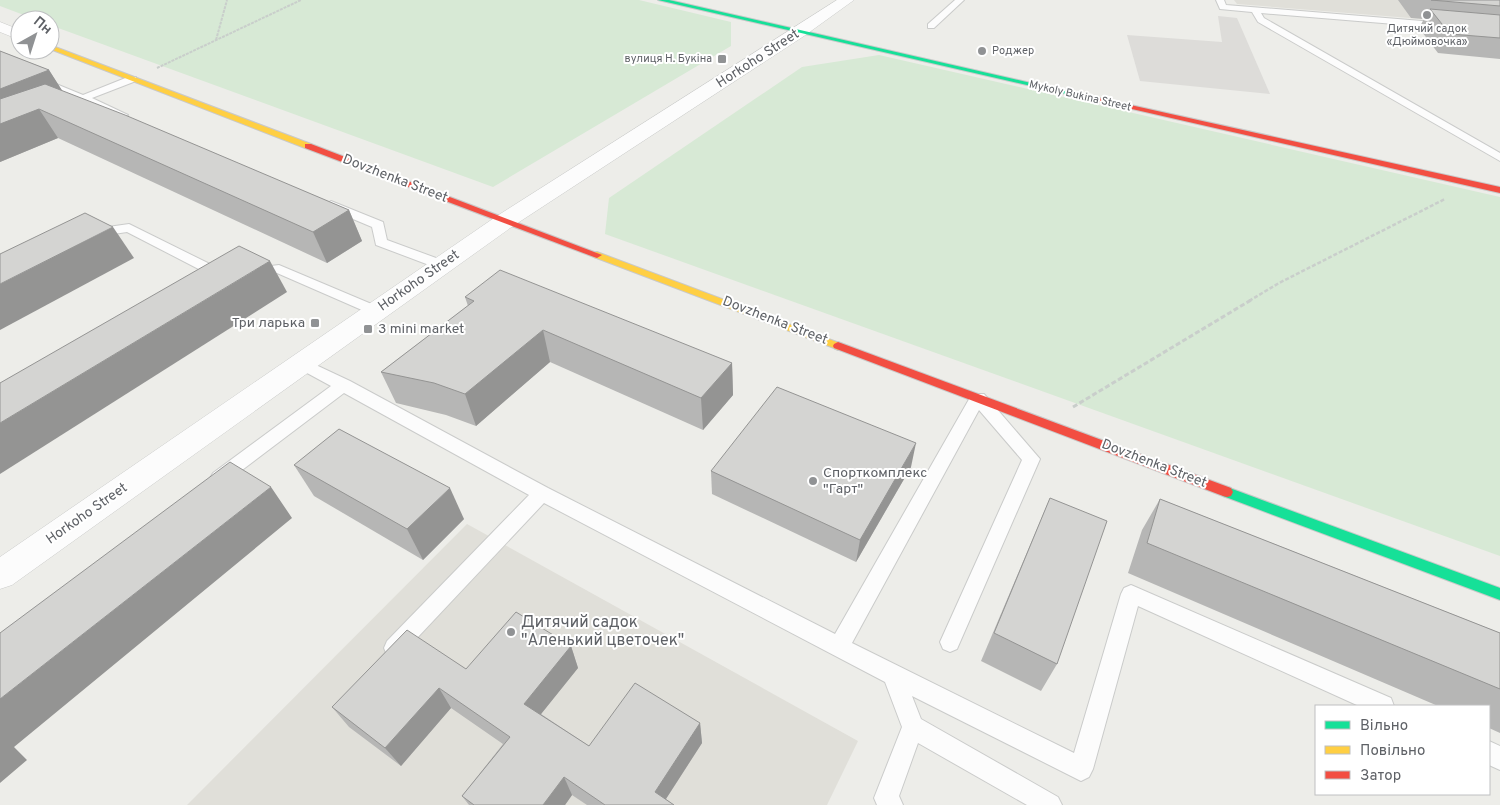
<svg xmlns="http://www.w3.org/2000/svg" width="1500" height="805" font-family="Overpass,sans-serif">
<rect width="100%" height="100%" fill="#edede9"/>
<!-- industrial -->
<path fill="#dddcd9" d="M1218,16L1237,18L1270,94L1140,81L1127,35L1222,42Z"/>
<!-- education -->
<g fill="#e0dfd9">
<path d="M1234,0H1470L1497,25L1237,4Z"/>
<path d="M467,524L858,741L827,805H187Z"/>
</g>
<!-- green -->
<g fill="#d7e9d5">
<path d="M0,0H639L731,22V46L493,187L50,25V20H37L0,6Z"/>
<path d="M879,55L1500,197V556L605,234L609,198L802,67Z"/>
</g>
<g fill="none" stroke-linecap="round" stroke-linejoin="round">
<defs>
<g id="lane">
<path d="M955,0H964L934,28H928V24Z"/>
<path d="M1216,0H1224L1226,5L1446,23V27L1443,28L1261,13L1264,18L1500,153V161L1258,22L1252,12L1220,9Z"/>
<path d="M0,61L83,95L128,77H136V81L92,98L128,115L123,118L82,102H74V98L0,67Z"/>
<path d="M331,201L383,222L387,240L447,262L449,265L447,268H437L376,245L372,227L327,208L325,205Z"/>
<path d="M129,224L226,272L228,275L226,278H216L127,232L94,237L88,233L94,229Z"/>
<path d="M279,265L381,308L383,311L376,316L371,314L277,273L253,276L246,272L253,268Z"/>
<path d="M301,358L350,381L548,488L835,634L972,394H984L1040,459L957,649L950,652L943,649L940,642L1022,460L979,410L852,643L1074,753L1121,594L1124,588L1131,585L1391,698L1394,706H1359L1138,606L1093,769L1089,777L1081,781L912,696L921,719L1058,797L1062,805H1027L918,743L899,796L903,805H877L874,798L902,727L885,682L544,503L401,655L394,658L387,655L384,648L387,641L529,495L344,393L225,483L219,485L213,483L210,478L213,473L331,386L296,367L293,363L296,359Z"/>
<path d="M1489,741L1500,746V770L1489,765Z"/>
</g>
<g id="street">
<path d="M837,0H854L804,36L513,226L12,585L0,589V557L497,216Z"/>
<path d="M0,22L20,30V40L0,32Z"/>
</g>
<g id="fast">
<path d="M658,0H669L1079,94L1075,96Z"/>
<path d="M1227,487L1500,588V600L1223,496L1221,492L1223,488Z"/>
</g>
<g id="slow">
<path d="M50,45L311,144L312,146L305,148L50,49Z"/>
<path d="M597,252L842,344L843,346L838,350L834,348L594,257V253Z"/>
</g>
<g id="jam">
<path d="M1072,92L1500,187V193L1075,96L1071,94Z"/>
<path d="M305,144H311L602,255L597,258L594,257L305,148Z"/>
<path d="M838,342L1231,488L1233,492L1231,496L1227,497L1223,496L834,348L833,346L834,344Z"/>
</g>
</defs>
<!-- lane casing -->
<use href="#lane" stroke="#cacbca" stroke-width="2"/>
<!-- street casing -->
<use href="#street" stroke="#cacbca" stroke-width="1"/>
<!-- fast casing -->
<use href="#fast" stroke="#c9c9c9" stroke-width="2"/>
<!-- slow casing -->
<use href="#slow" stroke="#c9c9c9" stroke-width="2"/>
<!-- jam casing -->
<use href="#jam" stroke="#c9c9c9" stroke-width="2"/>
<!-- path-far2 -->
<g stroke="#c9cecb" stroke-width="2" stroke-dasharray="3 1" stroke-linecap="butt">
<path d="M216,40L227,0"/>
<path d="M157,68L301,0"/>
</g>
<!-- path-far1 -->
<path stroke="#c9cecb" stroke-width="2.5" stroke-dasharray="4 2" stroke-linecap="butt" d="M1249,301L1279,283L1445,199"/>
<!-- path -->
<path stroke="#c9cecb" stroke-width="3" stroke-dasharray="5 2.5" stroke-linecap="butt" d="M1073,407L1251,300"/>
<!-- lane -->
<use href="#lane" fill="#fcfcfc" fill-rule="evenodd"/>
<!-- street -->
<use href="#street" fill="#fcfcfc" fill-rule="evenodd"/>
<!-- fast -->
<use href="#fast" fill="#16e098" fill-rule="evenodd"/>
<!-- slow -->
<use href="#slow" fill="#ffcf43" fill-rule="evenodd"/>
<!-- jam -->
<use href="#jam" fill="#f24e42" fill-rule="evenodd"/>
</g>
<!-- wall -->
<g fill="#b6b6b5">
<path d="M1398,0H1500V59L1438,53L1419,28L1424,19L1411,18Z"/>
<path d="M0,51L49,70L62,91L349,210L362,241L327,263L58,138L0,162Z"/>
<path d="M465,297L732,363L733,395L703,430L550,362L476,426L446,415L396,403L381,372L468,306Z"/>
<path d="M294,465L464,519L423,560L314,496Z"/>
<path d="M911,467L856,562L712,494L711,471Z"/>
<path d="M1050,498L1057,664L1041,691L981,661Z"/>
<path d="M1160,499L1500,633V733L1489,728V706H1438L1128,573L1142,530Z"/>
<path d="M571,646L578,668L541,714L589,746L700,723L702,743L666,799L674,805H587L572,795L565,805H469L462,796L503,744L451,708L401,766L349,727L332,707Z"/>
</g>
<!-- shaded-wall -->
<g fill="#949493">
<path d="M49,70L67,98L39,109L58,138L0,162V89Z"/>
<path d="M349,210L362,241L327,263L313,232Z"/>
<path d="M113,227L134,258L0,330V284Z"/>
<path d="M270,261L287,292L0,474V423Z"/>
<path d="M543,330L550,362L476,426L465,394Z"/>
<path d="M732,363L733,395L703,430L701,398Z"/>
<path d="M916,443L911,467L856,562L860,540Z"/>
<path d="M271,487L292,518L14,747L27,760L0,783V699Z"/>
<path d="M450,488L464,519L423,560L407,529Z"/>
<path d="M571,646L578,668L533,724L524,704Z"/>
<path d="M439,688L451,708L401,766L385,748Z"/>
<path d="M700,723L702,743L662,805L655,792Z"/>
<path d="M564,777L572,795L565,805H543Z"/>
</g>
<!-- building -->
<g fill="#d4d4d2" stroke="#949493">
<path d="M1431,0H1500V6Z"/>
<path d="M1430,9L1500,15V38L1450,34Z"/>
<path d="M0,51L49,70L0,89Z"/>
<path d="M45,84L125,115L349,210L313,232L39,109L0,124V99Z"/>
<path d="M85,213L113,227L0,284V254Z"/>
<path d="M239,246L270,261L0,423V383Z"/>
<path d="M500,270L732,363L701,398L543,330L465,394L434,383L381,372L474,301L465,297Z"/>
<path d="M777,387L916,443L860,540L711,471Z"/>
<path d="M339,429L450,488L407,529L294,465Z"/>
<path d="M230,462L271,487L0,699V633Z"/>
<path d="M1050,498L1107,521L1057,664L994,633Z"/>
<path d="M1160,499L1500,633V689L1147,543Z"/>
<path d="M516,612L571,646L524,704L589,746L635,683L700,723L655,792L674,805H605L564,777L543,805H474L462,796L510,737L439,688L385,748L332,707L407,630L466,669Z"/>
</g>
<!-- markers -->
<g fill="#909294" stroke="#fff" stroke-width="2">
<circle cx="1427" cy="15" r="5"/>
<circle cx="982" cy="51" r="5"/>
<rect x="717" y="54" width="10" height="10" rx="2.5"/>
<rect x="310" y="318" width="10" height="10" rx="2.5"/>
<rect x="363" y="324" width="10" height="10" rx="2.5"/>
<circle cx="813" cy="481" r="5"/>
<circle cx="511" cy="632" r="5"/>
</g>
<g text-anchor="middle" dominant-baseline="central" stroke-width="4" stroke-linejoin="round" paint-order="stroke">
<!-- far-poi labels -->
<g font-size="11" fill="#5e6166" stroke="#fff">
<text x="1427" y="29">Дитячий садок<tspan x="1427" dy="13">«Дюймовочка»</tspan></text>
<text x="992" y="51" text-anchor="start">Роджер</text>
<text x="712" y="59" text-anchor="end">вулиця Н. Букіна</text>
</g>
<!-- far-street labels -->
<g font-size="11" fill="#5e6166" stroke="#fff">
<text transform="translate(1080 96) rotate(13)">Mykoly Bukina Street</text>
</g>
<!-- street labels -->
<g font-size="14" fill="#5e6166" stroke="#fff">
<text transform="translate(758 59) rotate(-33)">Horkoho Street</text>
<text transform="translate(395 179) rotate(21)">Dovzhenka Street</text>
<text transform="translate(419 281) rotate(-35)">Horkoho Street</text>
<text transform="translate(775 321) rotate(21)">Dovzhenka Street</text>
<text transform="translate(1154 464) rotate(21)">Dovzhenka Street</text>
<text transform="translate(87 514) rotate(-35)">Horkoho Street</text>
</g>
<!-- poi labels -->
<g font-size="14" fill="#5e6166" stroke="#fff" text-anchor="start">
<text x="305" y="323" text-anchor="end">Три ларька</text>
<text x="378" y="329">3 mini market</text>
<text x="823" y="473">Спорткомплекс<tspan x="823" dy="16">"Гарт"</tspan></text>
</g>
<!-- near-poi labels -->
<g font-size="16" fill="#5e6166" stroke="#fff" text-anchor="start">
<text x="521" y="623">Дитячий садок<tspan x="521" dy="18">"Аленький цветочек"</tspan></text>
</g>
</g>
<!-- legend -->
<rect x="1315" y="705" width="175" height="90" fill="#ffffff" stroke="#bfc0c2"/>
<rect x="1325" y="721" width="25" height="8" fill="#16e098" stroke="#bfc0c2"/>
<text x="1360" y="730" font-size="15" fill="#5e6166">Вільно</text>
<rect x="1325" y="746" width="25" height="8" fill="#ffcf43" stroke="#bfc0c2"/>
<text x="1360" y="755" font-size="15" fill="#5e6166">Повільно</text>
<rect x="1325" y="771" width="25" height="8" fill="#f24e42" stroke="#bfc0c2"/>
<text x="1360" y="780" font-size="15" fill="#5e6166">Затор</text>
<!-- north arrow -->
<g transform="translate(35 35) rotate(39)"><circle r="24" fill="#ffffff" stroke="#bfc0c2"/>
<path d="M0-4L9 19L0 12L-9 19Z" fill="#909294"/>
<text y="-8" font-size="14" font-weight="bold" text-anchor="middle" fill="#5e6166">Пн</text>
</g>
</svg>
